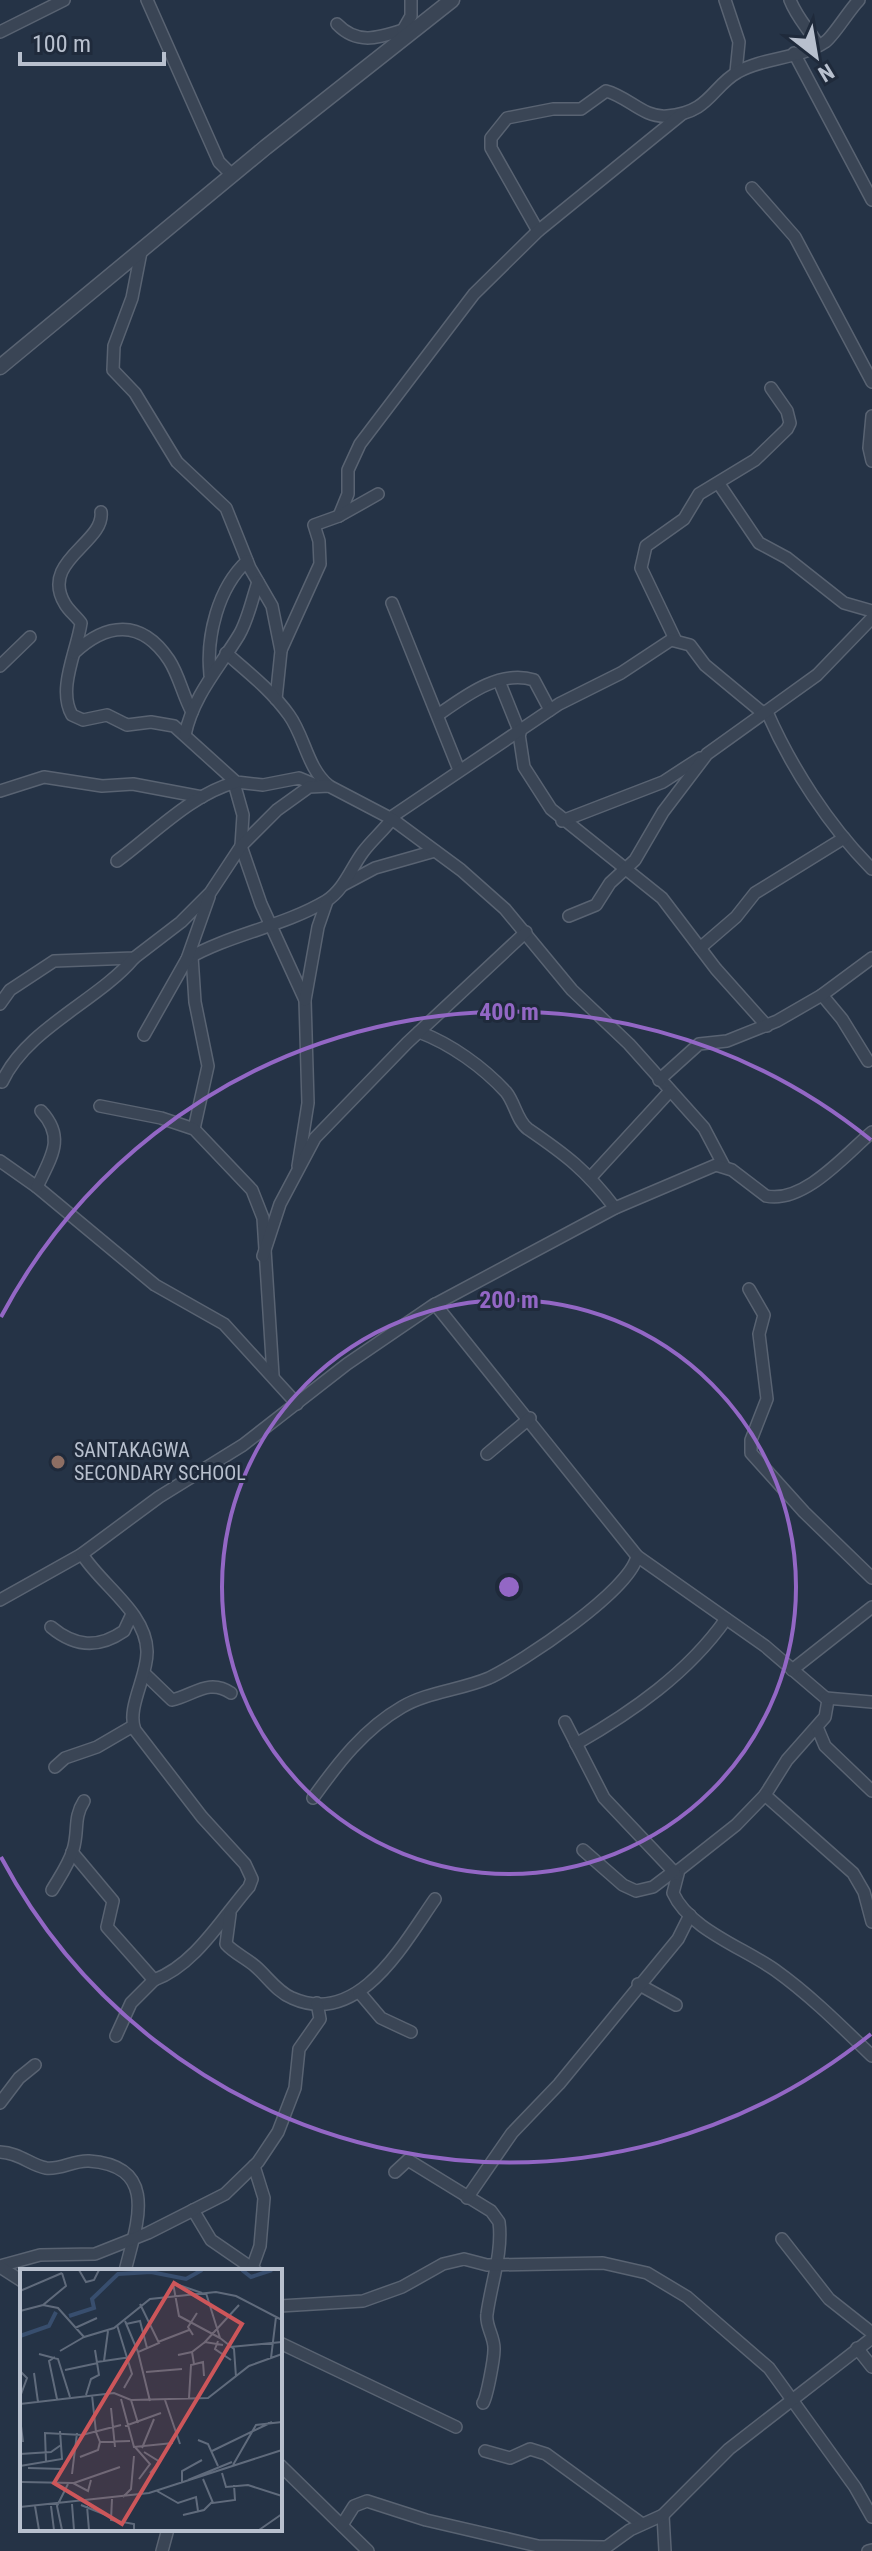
<svg xmlns="http://www.w3.org/2000/svg" width="872" height="2551" font-family="'Roboto Condensed',sans-serif">
<rect width="100%" height="100%" fill="#253346"/>
<g fill="none" stroke-linecap="round" stroke-linejoin="round">
<defs>
<g id="minor">
<path d="M147,0L219,162L232,175"/>
<path d="M725,0L739,42L736,72"/>
<path d="M790,0C797,18 808,28 818,45"/>
<path d="M337,24C357,45 378,38 403,30"/>
<path d="M0,32L64,0"/>
<path d="M406,35L403,30L411,16V0"/>
<path d="M794,53L872,200"/>
<path d="M752,188L795,237L872,382"/>
<path d="M538,231L491,148V138L507,118L553,109H581L606,91C629,97 643,118 667,116C710,113 712,86 738,72C764,57 800,59 825,42C833,37 849,10 859,0"/>
<path d="M141,252L132,298L114,346L113,370L135,393L177,462L226,508L250,568L272,606L281,651L276,699"/>
<path d="M872,416L869,448L872,461"/>
<path d="M719,484L759,543L787,558L844,603L872,611"/>
<path d="M101,512C105,543 39,561 65,604C69,611 76,616 81,623C77,651 57,689 72,715L83,720L107,715L127,725L151,722L174,726L236,782L263,785L299,778L316,785"/>
<path d="M339,516L348,494V470L360,444L474,294L538,231L682,114"/>
<path d="M392,603L459,770"/>
<path d="M675,639L641,568L646,546L684,519L699,494L755,460L787,429L790,423L787,411L771,388"/>
<path d="M281,650L320,564L319,541L314,525L339,516L378,494"/>
<path d="M74,653C106,623 141,618 169,660C179,675 183,696 192,712"/>
<path d="M226,653C249,673 271,690 289,715C305,737 307,768 329,786"/>
<path d="M0,666L30,637"/>
<path d="M210,675C206,636 218,588 247,561"/>
<path d="M499,681L520,733"/>
<path d="M767,712C791,767 829,826 872,869"/>
<path d="M438,715C465,696 500,669 534,680L550,710"/>
<path d="M519,734L524,767L551,809L662,898L716,969L767,1026"/>
<path d="M185,735C193,696 219,668 239,635C248,620 252,599 258,582"/>
<path d="M234,783L243,815L241,846L261,904L305,1000L308,1103L298,1166"/>
<path d="M0,791L44,777L102,786L133,784L202,797"/>
<path d="M390,818L559,704L621,673L671,640L690,645L705,665L763,713"/>
<path d="M562,821L663,782L700,758"/>
<path d="M117,861C155,833 190,795 236,782"/>
<path d="M343,885L375,868L435,851"/>
<path d="M569,916L596,905L610,883L635,860L663,812L707,754L817,675L872,618"/>
<path d="M700,948L736,917L755,893L844,838"/>
<path d="M192,956L195,1002L208,1066L194,1129"/>
<path d="M187,959C230,934 282,927 326,901C344,890 351,868 363,852C372,840 383,831 392,819"/>
<path d="M822,995L842,1019L868,1061"/>
<path d="M305,1000L318,927L327,901"/>
<path d="M0,1004L10,990L54,961L134,958L181,922L210,893L241,846L277,810L309,787L329,786L392,819L461,870L505,909L572,990L629,1044L704,1128L724,1166"/>
<path d="M419,1032C451,1044 483,1067 506,1092C515,1103 517,1121 528,1129C566,1155 586,1170 615,1208"/>
<path d="M144,1035L187,959L209,897"/>
<path d="M659,1080L699,1044L727,1041L777,1021L822,995L872,958"/>
<path d="M2,1082C27,1028 98,1001 134,958"/>
<path d="M100,1106L161,1118L194,1129L252,1190L263,1218L273,1375"/>
<path d="M0,1161L37,1187L155,1285L224,1324L297,1404"/>
<path d="M591,1177L670,1091"/>
<path d="M37,1187C51,1157 66,1138 41,1111"/>
<path d="M263,1256L280,1204L315,1138L407,1043L526,932"/>
<path d="M749,1289L764,1315L759,1334L767,1399L751,1440V1453L804,1512L872,1578"/>
<path d="M435,1304L637,1556L765,1646L828,1700L825,1717L787,1760L765,1795L736,1825L679,1870L673,1893C689,1929 744,1948 775,1970C810,1995 841,2026 872,2056"/>
<path d="M487,1454L530,1418"/>
<path d="M0,1600L82,1554L159,1497L243,1445L347,1364L432,1306L615,1208L716,1165L732,1170L766,1196C804,1204 846,1154 872,1132"/>
<path d="M51,1627C75,1647 98,1649 124,1631L132,1614"/>
<path d="M792,1670L872,1607"/>
<path d="M145,1674L172,1700C194,1695 209,1678 231,1693"/>
<path d="M826,1698L872,1702"/>
<path d="M565,1722L604,1798L676,1874"/>
<path d="M817,1727L825,1746L872,1791"/>
<path d="M576,1744C632,1712 688,1673 726,1619"/>
<path d="M55,1767L65,1758L97,1747L133,1726"/>
<path d="M765,1795L853,1873L864,1892L872,1922"/>
<path d="M313,1798C338,1763 364,1729 402,1707C427,1692 461,1690 489,1678C521,1663 631,1590 637,1556"/>
<path d="M583,1850L623,1885L636,1891L653,1887L674,1871"/>
<path d="M72,1852L113,1901L107,1927L154,1980C195,1965 222,1918 249,1887L252,1879L245,1864L202,1817L135,1730C126,1708 148,1676 147,1651C146,1612 101,1585 82,1554"/>
<path d="M52,1890C59,1878 69,1864 73,1850C79,1831 73,1818 84,1801"/>
<path d="M230,1914L226,1944C234,1953 246,1958 255,1966C267,1976 277,1992 292,1998C359,2028 404,1943 435,1899"/>
<path d="M638,1984L676,2005"/>
<path d="M359,1992L381,2018L411,2032"/>
<path d="M116,2036L131,2003L154,1980"/>
<path d="M0,2103L19,2078L35,2065"/>
<path d="M0,2152C20,2153 30,2165 46,2168C60,2170 74,2160 89,2161C161,2166 136,2226 125,2271"/>
<path d="M395,2172L408,2160L491,2211L499,2222C503,2252 491,2284 487,2314C485,2326 495,2337 494,2350C494,2359 487,2397 483,2403"/>
<path d="M467,2198L512,2133L559,2084L678,1939L690,1915"/>
<path d="M193,2210L211,2240L256,2271"/>
<path d="M782,2239L829,2299L872,2333"/>
<path d="M0,2266L40,2255L95,2254L148,2233L225,2194L258,2162L278,2132L295,2088L299,2049L320,2019L317,2003"/>
<path d="M0,2267L22,2281"/>
<path d="M251,2271L260,2246L264,2198L254,2166"/>
<path d="M280,2306L363,2301L402,2287L443,2264L464,2259L487,2265L603,2263L647,2273L687,2297L769,2368L855,2487L872,2517"/>
<path d="M280,2343L456,2427"/>
<path d="M857,2348L872,2367"/>
<path d="M485,2451L510,2458L530,2449L546,2454L642,2524"/>
<path d="M280,2465L368,2551"/>
<path d="M663,2515L665,2551"/>
<path d="M342,2525L354,2506L367,2501L426,2520L538,2546L605,2547"/>
<path d="M162,2551L168,2529"/>
<path d="M601,2551L630,2530L663,2515L729,2449L872,2338"/>
<path d="M868,2551L872,2550"/>
</g>
<path id="tertiary" d="M0,367L266,147L452,0"/>
</defs>
<!-- minor casing -->
<use href="#minor" stroke="#596372" stroke-width="14"/>
<!-- tertiary casing -->
<use href="#tertiary" stroke="#596372" stroke-width="17"/>
<!-- minor -->
<use href="#minor" stroke="#3a4555" stroke-width="11"/>
<!-- tertiary -->
<use href="#tertiary" stroke="#3a4555" stroke-width="14"/>
</g>
<!-- distance rings -->
<g fill="none" stroke="#9367c5" stroke-width="4">
<circle cx="509" cy="1587" r="287"/>
<path d="M871 2034A575 575 0 0 1 1 1857M1 1317A575 575 0 0 1 871 1140"/>
</g>
<!-- markers -->
<circle fill="#8d6e63" stroke="#1f2a3b" stroke-width="3" cx="58" cy="1462" r="8"/>
<g text-anchor="middle" dominant-baseline="central" stroke-width="6" stroke-linejoin="round" paint-order="stroke">
<!-- poi labels -->
<g font-size="20" fill="#b8c0ce" stroke="#1f2a3b" text-anchor="start">
<text x="74" y="1450">SANTAKAGWA<tspan x="74" dy="23">SECONDARY SCHOOL</tspan></text>
</g>
</g>
<!-- overview -->
<g transform="translate(20 2269)">
<rect width="262" height="262" fill="#253346"/>
<path fill="none" stroke="#384e6e" stroke-width="4" d="M222,1L231,8L252,1M49,47L74,39L72,30L98,5L131,3L166,10L182,1M0,67L29,57L36,43"/>
<path fill="none" stroke="#606b7c" stroke-width="2" d="M59,1L66,13L74,11L79,1M153,14L159,47L200,69M153,14L182,24M0,22L42,4M186,24L200,69L214,80L216,108M120,35L139,74L118,83L130,132M23,36L38,39L64,68L94,59L130,30L196,23L216,27L262,51M0,42L23,36L46,17L42,4M105,52L118,83M106,55L120,52L127,79M97,56L112,105L104,119M55,59L77,49M173,66L168,58L177,44M198,72L195,80L211,91M138,73L169,61M184,74L219,36M210,78L262,73M40,82L64,68M172,83L185,73L203,76M19,85L38,90L50,128M158,86L172,83L174,95M35,88L29,92L37,130M251,89L256,48M84,92L88,62M77,93L111,88M45,101L78,94M0,102L7,109L0,128M126,103L162,100M14,104L18,133M66,126L71,110L79,106L75,81M72,126L76,163M169,129L171,96L183,93L184,107M101,130L114,178L153,174M111,131L118,154M145,131L160,175M0,135L94,124L111,131L188,129L229,97L262,85M91,139L95,178M0,149L3,173M105,157L141,144M76,163L80,173L110,172M178,171L188,175L198,197M115,178L130,195L119,210M122,179L134,150M192,182L252,153M124,183L140,193L130,204M0,185L31,183L41,176M60,188L78,181L80,173M26,193L25,164L62,166L101,156M213,196L236,156L262,153M0,197L42,190L40,162M8,199L43,200M202,204L206,218L228,216L262,227M52,205L57,164M183,210L193,234L215,231L214,216M168,211L212,193M2,213L53,214L68,222L71,211M162,213V202L182,191M54,214L100,198M137,222L158,234L176,228L178,242M103,228L111,220L114,187M92,230L91,251L114,255V261M52,235L54,261M61,236L91,248M15,237L19,261M31,237L34,261M67,237L69,261M0,238L129,224L262,181M163,246L184,241L192,233M42,261L37,237L48,215M239,261L262,245"/>
<path fill="#cd565a" fill-opacity="0.15" stroke="#cd565a" stroke-width="4" d="M154,14L222,55L102,255L34,214Z"/>
<rect width="262" height="262" fill="none" stroke="#b8c0ce" stroke-width="4"/>
</g>
<circle cx="509" cy="1587" r="12" fill="#9367c5" stroke="#1f2a3b" stroke-width="4"/>
<g font-size="24" text-anchor="middle" font-weight="bold" fill="#9367c5" stroke="#1f2a3b" stroke-width="6" stroke-linejoin="round" paint-order="stroke">
<text x="509" y="1020">400 m</text>
<text x="509" y="1308">200 m</text>
</g>
<!-- north arrow -->
<g transform="translate(816 56) rotate(149)" stroke="#1f2a3b" stroke-width="6" paint-order="stroke">
<path d="M0-6L14 30L0 20L-14 30Z" fill="#b8c0ce"/>
<text y="-12" font-size="22" font-weight="bold" text-anchor="middle" fill="#b8c0ce">N</text>
</g>
<!-- scale -->
<path d="M20 52v12h144v-12" fill="none" stroke="#b8c0ce" stroke-width="4"/>
<text x="32" y="52" font-size="24" fill="#b8c0ce" stroke="#1f2a3b" stroke-width="6" paint-order="stroke">100 m</text>
</svg>
